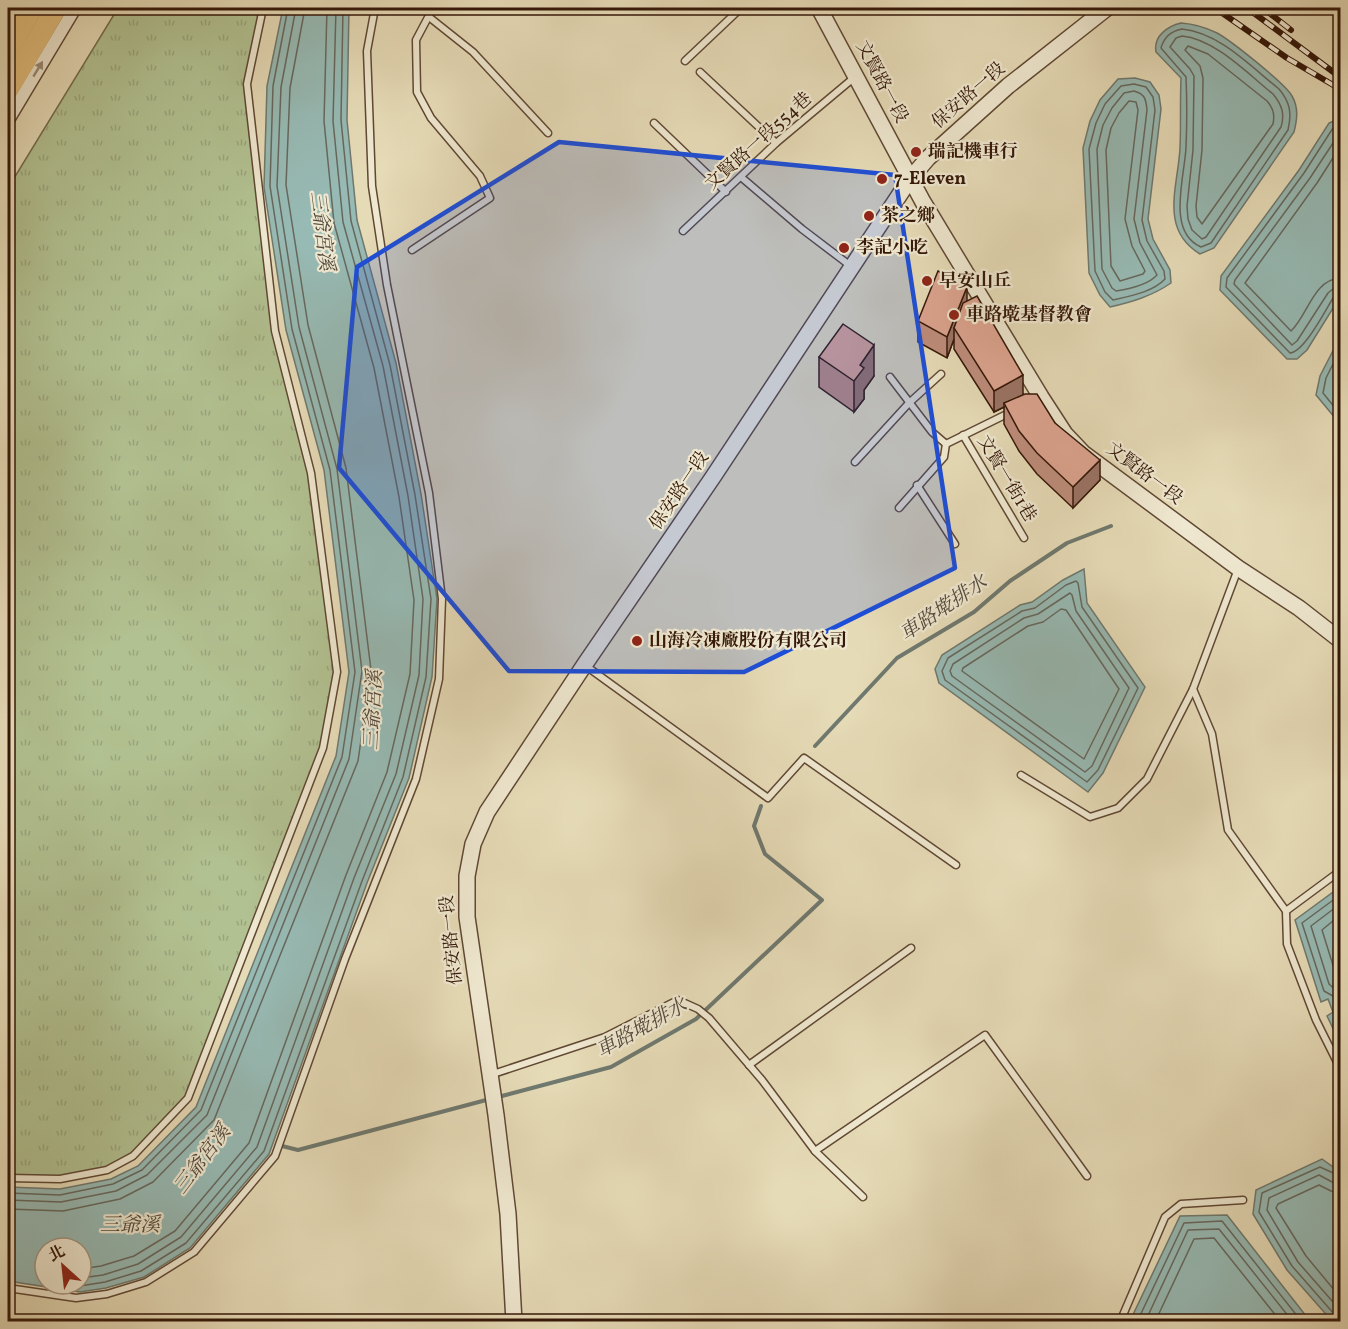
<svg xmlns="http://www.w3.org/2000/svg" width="1348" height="1329" font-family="Vollkorn,'Noto Serif TC',serif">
<defs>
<pattern id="grass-tufts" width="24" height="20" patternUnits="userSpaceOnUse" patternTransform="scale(1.5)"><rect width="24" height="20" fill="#b2c191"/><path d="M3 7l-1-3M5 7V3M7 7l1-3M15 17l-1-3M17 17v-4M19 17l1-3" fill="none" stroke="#9aa57c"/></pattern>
</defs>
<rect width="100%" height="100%" fill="#e6dbb7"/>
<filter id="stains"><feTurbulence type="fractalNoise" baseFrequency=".00333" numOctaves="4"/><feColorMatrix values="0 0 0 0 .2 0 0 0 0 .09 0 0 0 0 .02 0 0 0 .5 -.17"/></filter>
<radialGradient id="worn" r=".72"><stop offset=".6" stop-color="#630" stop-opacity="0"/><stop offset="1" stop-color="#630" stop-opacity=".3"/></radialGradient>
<!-- grass -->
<path fill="url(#grass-tufts)" stroke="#736c4c" stroke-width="1.5" d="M118,8H263L247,84L275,331L311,473L337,672L323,748L188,1098L133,1156L107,1170L60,1179L8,1178V188Z"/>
<!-- water -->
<g fill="#97bab4" stroke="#6f796f" stroke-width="1.5" fill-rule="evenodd">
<path d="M283,8H349L347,120L357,220L396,363L421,494L437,599L432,677L409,778L367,883L269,1154L190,1248L144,1277L106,1288L80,1292L8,1281V1187L60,1189L111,1179L138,1166L196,1107L336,756L349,672L324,470L286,330L264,187L267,86ZM45,1248H81V1284H45Z"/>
<path d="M1181,23C1195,24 1205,27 1217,33C1230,40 1286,84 1292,96C1299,108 1297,120 1294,132L1214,248L1200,254C1159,229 1178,187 1180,148C1181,125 1180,101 1181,78L1156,52C1153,36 1168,26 1181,23Z"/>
<path d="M1135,78L1150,82L1159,95L1161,109L1148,219L1153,239L1170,270L1171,283C1152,296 1132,302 1110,307L1100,295L1089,273L1083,148L1090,121L1100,100L1118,79Z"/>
<path d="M1336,120L1340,124V297L1307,350L1297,359H1287L1220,290L1221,276L1299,170L1329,123Z"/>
<path d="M1340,337V420L1336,419L1316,395L1320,376Z"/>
<path d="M1084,569L1087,603L1145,687L1103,773L1088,792L939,683L935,669L942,655L1020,605L1032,602L1063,580Z"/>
<path d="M1340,887V1043L1327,1016L1333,1012L1328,999L1321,1002L1295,920Z"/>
<path d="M1322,1159L1340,1172V1321H1332L1287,1270L1253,1214L1256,1190Z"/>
<path d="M1227,1215L1310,1321H1130L1180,1216Z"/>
</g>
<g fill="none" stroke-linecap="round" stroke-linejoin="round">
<!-- shore -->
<g stroke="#66685e" stroke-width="1.5">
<path d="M1182,29C1220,33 1250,66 1279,89C1290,102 1292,113 1288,130L1211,243L1201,247C1166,232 1185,176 1186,147C1187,124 1187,100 1186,77L1161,48C1164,37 1171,31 1182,29Z"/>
<path d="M1182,36C1215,39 1248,74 1273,94C1282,105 1285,114 1281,127L1206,237L1202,239L1192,230L1188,219L1187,206L1193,150L1194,76L1190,69L1170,47L1176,38Z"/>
<path d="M1188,46L1208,54L1267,101C1273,108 1275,114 1273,124L1202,224L1197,217L1196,206L1202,150L1203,78L1200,66L1185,50Z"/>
<path d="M1134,84L1146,87L1153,97L1155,110L1142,220L1147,241L1164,271L1165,279C1153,292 1130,296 1113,300L1105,292L1095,271L1089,149L1096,123L1105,104L1121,86Z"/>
<path d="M1134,91C1145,94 1146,99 1147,110L1134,219L1140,243L1157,275C1148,285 1129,289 1116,291L1112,288L1102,269L1097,149L1103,125L1112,108L1124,93Z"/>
<path d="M1129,101L1136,102L1138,110L1125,219L1132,246L1145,271L1143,274L1120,281L1111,266L1106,150L1111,128L1119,113Z"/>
<path d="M1340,128H1333L1304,173L1227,278L1226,287L1290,353C1304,352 1325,311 1333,298L1340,295"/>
<path d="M1340,135L1337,137L1310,178L1235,280L1234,284L1292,345L1297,341L1328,293L1334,288L1340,287"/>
<path d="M1340,147L1317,183L1245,283L1291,331C1308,315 1313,280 1340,278"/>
<path d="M1340,350L1326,378L1323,393L1340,414"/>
<path d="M1076,581L1078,583L1082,607L1138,688L1098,770L1087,782L945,680L942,671L948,658L1022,611L1035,608L1066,585Z"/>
<path d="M1070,593L1072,595L1076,611L1129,688L1092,766L1085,772L952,676L950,671L953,664L1024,618L1038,614Z"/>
<path d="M1061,609L1066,610L1119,689L1084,759L962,671L963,668L1028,626L1043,622Z"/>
<path d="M1340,895L1302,923L1324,991L1333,996L1339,1009L1336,1019L1340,1029"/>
<path d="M1340,904L1311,926L1329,984L1340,994"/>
<path d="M1340,915L1322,930L1337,978L1340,981"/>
<path d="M1340,1184L1334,1183L1319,1175L1269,1198L1267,1210L1298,1262L1340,1310"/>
<path d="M8,1193L60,1195L113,1184L142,1170L201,1110L342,757L355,672L330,470L292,329L270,186L273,86L288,8"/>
<path d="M1340,1193L1331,1191L1319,1185L1278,1204L1276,1208L1306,1256L1340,1297"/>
<path d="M8,1200L61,1202L116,1191L147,1175L207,1115L349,759L362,671L337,469L299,327L277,186L281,87L296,8"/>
<path d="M8,1209L63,1211L120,1199L153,1182L214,1120L358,761L371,670L346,468L308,325L286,185L290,88L305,8"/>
<path d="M81,1269L101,1266L134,1256L175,1231L249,1143L346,875L387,772L410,674L414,600L399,497L374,368L334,223L324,121L327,8"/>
<path d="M81,1278L103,1275L138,1264L181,1237L257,1147L354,878L396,774L419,675L423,599L408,496L383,366L343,222L333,121L336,8"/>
<path d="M69,1284L80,1286L105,1282L141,1271L186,1243L264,1151L362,881L403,777L426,677L431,599L415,495L390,365L351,221L341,120L343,8"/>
<path d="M1137,1322L1184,1223L1222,1221L1302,1322"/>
<path d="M1145,1322L1188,1230L1219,1229L1293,1322"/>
<path d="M1155,1322L1194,1239L1214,1238L1281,1322"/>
<path d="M1336,1322L1335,1315L1292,1266L1259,1212L1262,1193L1320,1167L1340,1176"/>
</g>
<!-- stream -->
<g stroke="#6f796f" stroke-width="4">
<path d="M815,746L897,658L974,612L1010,581L1067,543L1111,526"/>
<path d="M498,1097L611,1067L696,1019L822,900L765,854L754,826L761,806"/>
<path d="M282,1146L298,1150L490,1099"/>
</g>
<defs>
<g id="service">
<path d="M429,17L473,52L548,133"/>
<path d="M685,61L741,8"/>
<path d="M700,72L776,143"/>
<path d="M654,123L726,192"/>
<path d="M741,177L802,229L852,267"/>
<path d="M683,231L776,143L856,76"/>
<path d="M412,250L490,198L480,176L431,118L417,92L416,40L433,8"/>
<path d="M890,377L932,432L946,444"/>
<path d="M963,435L1024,538"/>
<path d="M855,462L909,403L941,374"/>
<path d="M917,485L955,544"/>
<path d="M899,508L944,457L946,444L1011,412"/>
<path d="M586,666L768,798L804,758L956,865"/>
<path d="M1193,689L1212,734L1228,830L1286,911L1287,944L1316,1020L1340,1068"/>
<path d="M1021,775L1090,817L1118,808L1147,779L1193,689L1238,569"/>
<path d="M1286,911L1340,871"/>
<path d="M749,1065L911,948"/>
<path d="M490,1075L605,1037L678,1000L698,1009L709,1018L762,1080L815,1151L863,1197"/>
<path d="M815,1151L985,1035L1087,1176"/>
<path d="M8,1178L60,1179L107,1170L133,1156L188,1098L323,748L337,672L311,473L275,331L247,84L263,8"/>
<path d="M8,1288L76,1298L107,1294L146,1282L194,1252L275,1156L345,959L416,779L439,679L442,599L429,493L387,285L372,186L367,51L375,8"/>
<path d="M1120,1322L1165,1217L1181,1204L1243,1200"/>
</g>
<g id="minor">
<path d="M8,14L11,8"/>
<path d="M8,120L75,8"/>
</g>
<g id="tertiary">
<path d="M819,8L923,202L1041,397L1065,434L1083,453L1238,568L1299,608L1340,640"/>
<path d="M514,1322L508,1214L496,1115L467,917V876L473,844L487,812L585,664L713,477L910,179L928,158L1008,86L1107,8"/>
</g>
<g id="trunk">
<path d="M8,49L32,8"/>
<path d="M8,89L56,8"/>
</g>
</defs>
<!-- service casing -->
<use href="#service" stroke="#604834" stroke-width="9"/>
<!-- minor casing -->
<use href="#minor" stroke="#604834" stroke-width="15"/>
<!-- tertiary casing -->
<use href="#tertiary" stroke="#604834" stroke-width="18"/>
<!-- trunk casing -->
<use href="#trunk" stroke="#341708" stroke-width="24"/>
<!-- service -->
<use href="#service" stroke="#efe8d0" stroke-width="6"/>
<!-- minor -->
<use href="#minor" stroke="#efe8d0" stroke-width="12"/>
<!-- tertiary -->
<use href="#tertiary" stroke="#efe8d0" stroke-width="15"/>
<!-- trunk -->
<use href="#trunk" stroke="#e3be7c" stroke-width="21"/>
<defs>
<g id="rail">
<path d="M1215,8L1287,58L1340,89"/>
<path d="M1247,8L1340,77"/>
<path d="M1263,8L1291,30"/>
</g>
</defs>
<!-- rail casing -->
<use href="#rail" stroke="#341708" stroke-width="6"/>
<!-- rail -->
<use href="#rail" stroke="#efe8d0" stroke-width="4" stroke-dasharray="11" stroke-linecap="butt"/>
</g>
<!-- wall -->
<g fill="#be8d7c" stroke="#341708" stroke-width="1.5">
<path d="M967,301L1023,394L1055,423L1100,480L1073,508L1037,474L1019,451L1004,424V407L994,412L954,349V339L947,358L918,342V321Z"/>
<path d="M819,357L874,376L864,390V399L854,412L819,387Z"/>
</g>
<!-- shaded-wall -->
<g fill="#9b7365" stroke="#341708" stroke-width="1.5">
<path d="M967,287V308L954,328V339L947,358V337Z"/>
<path d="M874,345V376L864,390V399L854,412V381L860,365Z"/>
<path d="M1023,375V396L1004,403V407L994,412V391Z"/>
<path d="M1100,460V480L1073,508V487Z"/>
</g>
<!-- building -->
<g fill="#dda490" stroke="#341708" stroke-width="1.5">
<path d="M938,271L967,287L947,337L918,321Z"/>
<path d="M977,296L1023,375L994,391L954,328L963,303Z"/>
<path d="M843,324L874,345L860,365L864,368L854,381L819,357Z"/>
<path d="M1025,394H1037L1055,423L1100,460L1073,487L1037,453L1019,431L1004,403Z"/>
</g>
<!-- one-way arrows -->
<defs><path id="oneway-solid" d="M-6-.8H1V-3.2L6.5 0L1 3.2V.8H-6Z" transform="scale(1.5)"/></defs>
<use fill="#9b8a76" href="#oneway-solid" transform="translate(38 69) rotate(-59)"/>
<!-- marked area -->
<path fill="#1d4ed8" fill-opacity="0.2" stroke="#1d4ed8" stroke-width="4.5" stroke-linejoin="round" d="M559,142L895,175L955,568L744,672L509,671L339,468L357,267Z"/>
<!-- markers -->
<g fill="#8f2418" stroke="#efe8d0" stroke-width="2">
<circle cx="916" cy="152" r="6"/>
<circle cx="882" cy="179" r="6"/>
<circle cx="869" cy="216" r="6"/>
<circle cx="844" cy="248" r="6"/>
<circle cx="927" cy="281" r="6"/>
<circle cx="954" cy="315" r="6"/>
<circle cx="637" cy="641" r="6"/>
</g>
<g text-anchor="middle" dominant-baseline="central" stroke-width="4.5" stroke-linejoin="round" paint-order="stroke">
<!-- street labels -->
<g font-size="18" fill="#341708" stroke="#efe8d0">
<text transform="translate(881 82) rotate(62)">文賢路一段</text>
<text transform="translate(969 96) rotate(-41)">保安路一段</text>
<text transform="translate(759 142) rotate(-42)">文賢路一段554巷</text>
<text transform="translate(1144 474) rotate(37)">文賢路一段</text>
<text transform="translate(1006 479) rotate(59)">文賢一街1巷</text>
<text transform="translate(680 491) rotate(-56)">保安路一段</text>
<text transform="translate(452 940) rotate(-96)">保安路一段</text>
</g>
<!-- poi labels -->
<g font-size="18" font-weight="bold" fill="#341708" stroke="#efe8d0" text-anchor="start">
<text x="928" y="152">瑞記機車行</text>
<text x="894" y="179">7-Eleven</text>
<text x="881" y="216">茶之鄉</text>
<text x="856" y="248">李記小吃</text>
<text x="939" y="281">早安山丘</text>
<text x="966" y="315">車路墘基督教會</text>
<text x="649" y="641">山海冷凍廠股份有限公司</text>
</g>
<!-- water labels -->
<g font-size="20" font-style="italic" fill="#52483c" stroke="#efe8d0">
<text transform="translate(321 231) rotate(83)">三爺宮溪</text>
<text transform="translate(944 609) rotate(-34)">車路墘排水</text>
<text transform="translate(374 710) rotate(-87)">三爺宮溪</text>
<text transform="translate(642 1029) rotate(-29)">車路墘排水</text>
<text transform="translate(203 1160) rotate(-53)">三爺宮溪</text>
<text x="130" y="1226">三爺溪</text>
</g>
</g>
<!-- margin -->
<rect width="1348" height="1329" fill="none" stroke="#e6dbb7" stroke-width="30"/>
<rect x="9" y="9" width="1330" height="1311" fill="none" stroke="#341708" stroke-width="3"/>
<rect x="15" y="15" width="1318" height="1299" fill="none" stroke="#341708" stroke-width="1.5"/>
<!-- north arrow -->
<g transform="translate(63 1266) rotate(333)"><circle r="28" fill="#efe8d0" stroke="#a49480" stroke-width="1.5"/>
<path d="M0-4.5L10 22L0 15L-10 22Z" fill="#8f2418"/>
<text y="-9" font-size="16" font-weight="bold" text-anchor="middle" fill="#341708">北</text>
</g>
<rect width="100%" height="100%" filter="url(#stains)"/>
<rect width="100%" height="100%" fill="url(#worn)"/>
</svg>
